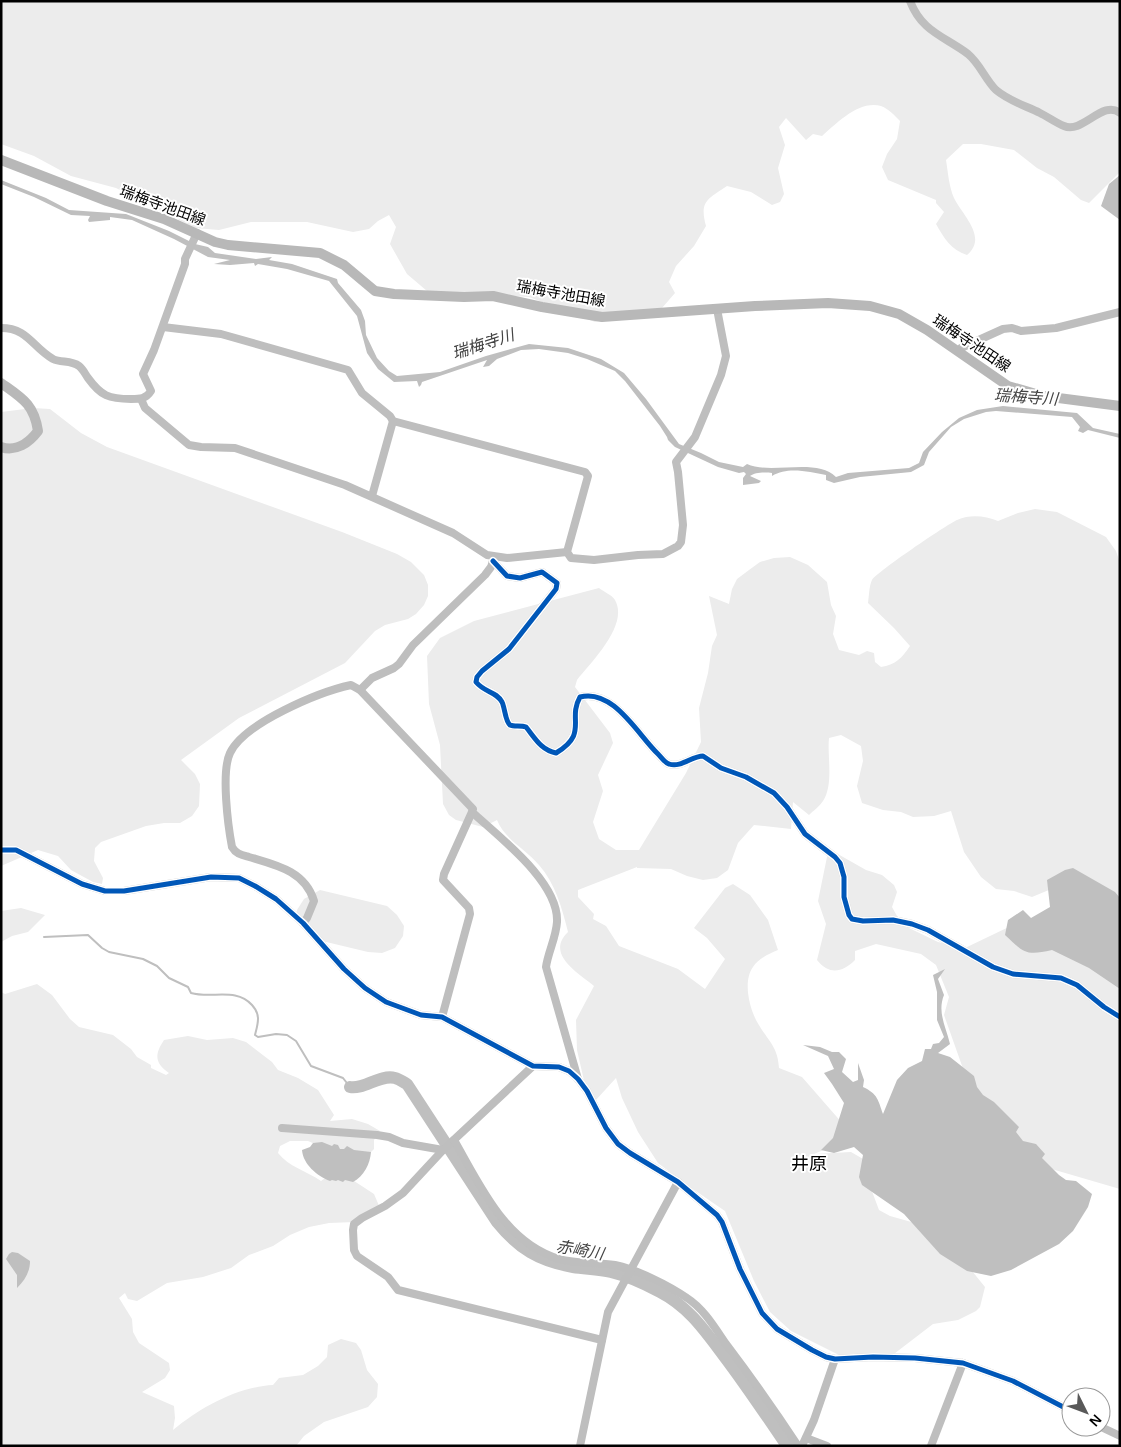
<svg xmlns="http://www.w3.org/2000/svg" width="1121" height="1447" font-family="Arial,'Noto Sans JP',sans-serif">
<rect width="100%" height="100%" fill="#fff"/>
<!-- green -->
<g fill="#ececec">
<path d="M1,1H1120V172L1089,203L1081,200L1054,177L1037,168L1014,150L981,144H963L946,160C948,172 949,187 954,198C963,216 988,237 967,255C951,250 944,238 936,224L944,212L936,203V200L888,180L882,167L887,154L897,139L900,121C895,116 889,109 881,106C859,100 837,123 822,136L813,134L806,140L786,118L779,127L785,145L778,168L784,194L780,202L772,205L751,192L727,186C708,199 699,201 706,226L694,246L676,266L669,282L675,293L662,308L595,322L529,297L427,291L407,274L390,244L396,227L389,215L378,221L369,229L353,232L307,222H251L219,230L195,228L116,188L71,176L34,156L1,144Z"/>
<path d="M33,408L50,409L81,433L107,447L342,532L397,554L411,562L424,575L428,585V596L424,605L416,614L408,619L385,625L375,631L345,663L239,718L181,760L195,774L200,784L199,806L192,816L180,823H164L146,826L101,842L95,848L94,861L103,878L102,884L93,882L71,870L58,856L38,850L1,866V412Z"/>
<path d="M1035,509L1057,512L1106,537L1116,551L1120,563V922L1073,880L1032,897L1014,891L996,889L981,877L964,852L951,811L934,816L913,817L901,812L883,810L862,803L857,786L863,761L861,746L841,735L829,738C827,756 834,784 823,801C820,806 813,811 809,815L793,802L791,829L754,825L738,843L728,870L717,878L703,880L687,876L671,869L637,868V867L578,890V897L594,914L593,919L606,926L619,946L678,969L705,989L725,959L707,938L694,928L725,888L733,884L750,895L768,920L778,950C770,953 758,959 753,967C743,981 749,1006 756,1020C766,1039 778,1045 779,1068L802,1077L843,1124L833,1146L814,1154L851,1152L870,1163L867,1178L879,1210L890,1216L915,1223L968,1266L985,1287L980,1307L976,1311L958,1320L933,1324L890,1357L839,1355L791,1331L770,1312L754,1281L725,1211L684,1183L658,1163L638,1132L622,1098L616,1078L595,1101L585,1085L577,1050L576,1020L594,986C578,973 545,954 568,932C562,908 555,883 539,865C526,849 505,840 497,820L483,827L456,820L449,815L443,804L440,745L429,704L427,656L440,638L474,621L599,588C604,592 612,595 615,600C629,625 592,661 577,680L575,687L610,733L613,743L598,775L603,791L593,822L599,839L616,850H639L686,773L701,742L699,708L708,673L712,646L717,635L709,596L729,604L732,589L737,579L749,570L760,562L774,558L790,557L808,565L827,582L831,605L836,616L833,634L839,650L859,655L867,651L874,653L875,662L881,667C895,665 902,658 910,646L894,628L868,603C869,597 869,586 872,580C877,572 946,525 957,520C971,514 985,516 998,521L1018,513Z"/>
<path d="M836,853L866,870L882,875L894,885L897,892L892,907L897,916L909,928L938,942L965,948L1015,924L1120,984V1189L1031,1163L966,1077L944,1015L949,997L936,965L921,954L876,944L855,951V960C842,973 829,975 817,960L826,924L818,901L827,857Z"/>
<path d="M320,890L387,906L397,915L404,926L403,936L395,948L382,953L368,952L318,940L310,935L300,926L296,918L297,910L304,899Z"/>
<path d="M21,908L45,915L28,932L12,936L1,942V911Z"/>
<path d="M37,984L52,995L70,1019L79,1027L113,1035L131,1049L137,1057L151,1065V1068L166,1075L169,1073C155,1063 154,1055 164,1040L188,1036L207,1040L233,1038L246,1042L272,1062L278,1070L298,1078L318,1090L334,1115L330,1121L352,1119L368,1124L380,1131L374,1140V1149L368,1155L322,1147L308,1141H290L280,1146L278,1153C289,1167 307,1171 321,1181L328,1176L348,1177L374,1194L380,1208L355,1222L329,1223L309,1227L290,1235L273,1246L249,1255L231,1268L203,1277L167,1283L137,1301L128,1299L125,1293L119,1298L132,1319L133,1332L139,1343L169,1363L170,1370L165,1378L142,1392L174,1406L175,1418L173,1430C201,1407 237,1387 273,1385L279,1378L303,1375L318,1366L327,1357L328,1345L341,1339L356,1343L361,1350L367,1370L378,1384L377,1397L368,1407L324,1422L304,1436L296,1446H1V992L5,994Z"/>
</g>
<!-- water -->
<g fill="#bfbfbf">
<path d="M1120,175V220L1101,206L1109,184Z"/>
<path d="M1,180L46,198L69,210L126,214L169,231L195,244L208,247L215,253L256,259L272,257L269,260L292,264L337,279L338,283L361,310L365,321L366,335L377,358L389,371L397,376L440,372L486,356L529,344L568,348L601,359L624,373L646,399L679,444L701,453L719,462L743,467L747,464C771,475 817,457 836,477L848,473L909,468L919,463L923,452L942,432L959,418L977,410L1003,406L1077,413L1093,428L1120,434V438L1088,430L1083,433L1078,431L1080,427L1072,417L996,411L986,412L964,419L951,427L929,452L924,465L911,472L860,477L834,483L826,480V475C809,472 788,466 772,476V473C766,472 755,472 750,476L761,481L759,483L743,485V478L746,474L744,472L739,473L718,467L675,447L668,440L667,437L660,426L625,381L615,371L587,359L568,353L539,349L521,350L497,359L489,366L483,367L487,360L422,382L421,385L419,387L417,381L394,382L378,369L367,353L357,316L329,281L287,269L258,264L255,266L254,263L230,265L214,264L230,260L208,257L174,239L132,220L110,217V220L89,222L88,220L90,216L71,215L34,197L1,184Z"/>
<path d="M1073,868L1115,892L1120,898V989L1089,968L1052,950C1026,956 1024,953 1005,935L1008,920L1023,910L1031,918L1050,907L1047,880L1065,870Z"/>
<path d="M945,969L938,979L944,995C937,1012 946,1027 950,1044L938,1053L950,1057L974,1076L977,1087L983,1095L994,1102L1019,1127L1016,1132L1023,1141L1036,1144L1045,1154L1042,1158L1059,1175L1066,1180L1076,1181L1092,1194L1088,1207L1073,1231L1059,1244L1011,1270L991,1276L967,1271L940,1254L904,1214L862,1185L859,1177L863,1155L854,1147L834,1153L821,1150L833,1138L844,1103L832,1084L824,1073L834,1069L828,1056L803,1045L820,1047L832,1052H839L846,1059L842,1072L853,1082L858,1080V1063L864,1080L863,1087C878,1094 878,1100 883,1114L897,1080L908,1068L922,1061L925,1049H931L933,1044L939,1043L944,1037L937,1020V992L933,975Z"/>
<path d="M322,1142L332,1146L334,1144L338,1145L340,1149H344L347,1146L354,1150L371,1152C370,1164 364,1176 353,1182L345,1180L343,1182L338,1180L336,1181L332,1180L330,1181C317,1176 303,1164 302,1150L310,1147L313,1143Z"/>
<path d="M12,1252L18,1253L30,1261C30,1272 25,1280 17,1288V1275L6,1259L9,1254Z"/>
</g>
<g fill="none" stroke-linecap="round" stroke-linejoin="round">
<!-- stream -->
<path stroke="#bfbfbf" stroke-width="2" d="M44,937L88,935L102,948L109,952L143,959L157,966L169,978L188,987L191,993C212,999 236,987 252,1005C261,1015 258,1023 255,1035L258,1037L276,1034L287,1035L296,1041L311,1066L343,1078L350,1087"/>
<!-- river -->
<path stroke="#bfbfbf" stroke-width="12" d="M350,1087C363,1090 380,1074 395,1078C399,1079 403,1082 407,1084L497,1222C519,1249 539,1261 573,1267C586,1269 599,1269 611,1272C628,1276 645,1284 660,1292C689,1307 705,1331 724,1356C746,1385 766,1415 787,1446"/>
<!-- minor -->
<g stroke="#bebebe" stroke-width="8">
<path d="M910,1C922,32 944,36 968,54C980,64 985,79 996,90C1009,101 1026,106 1040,113C1048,117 1056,123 1064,126C1083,134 1103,99 1120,113"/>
<path d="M163,327L221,334L348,370L362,393L390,416L393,421L585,472L588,476L567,552L571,558L594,560L638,555L663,554L678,546L681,542L683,525L678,472L676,462L695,437L721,375L726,356L717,309"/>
<path d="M1,328C28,328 32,347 53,359C61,363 71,360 79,366C83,369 85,374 88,378C101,396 109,399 131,399C140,399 146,399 151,391L143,374L154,350L185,264V259L197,233"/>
<path d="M959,351L961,348L1003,329L1012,328L1021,331L1056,328L1120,312"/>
<path d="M141,399L145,408L189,445L201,447L235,448L345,485L453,533L487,555L507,558L567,552"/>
<path d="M372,496L393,421"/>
<path d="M493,561L507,576L520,578L542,572L557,583L556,589L509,649L482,671L477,677L476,682C485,693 496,691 502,702C505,708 505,721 510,725C514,727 521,725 526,727C535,738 541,750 556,753C589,733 567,720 580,697C613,688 638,735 658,754C661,757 665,763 669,764C681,768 692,756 703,756L721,768L746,777L774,793L787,807L805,834L835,857L840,863L844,877V897L849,915L852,919L863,921L893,920L912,924L928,930L993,967L1013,974L1061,978L1077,985L1104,1007L1120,1017"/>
<path d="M360,690L372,678L394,668L399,664L413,645L485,575L491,567L494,558"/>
<path d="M1,850H16L82,884L105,891H124L211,877L239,878L255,886L276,899L303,923L344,969L365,988L386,1002L421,1015L442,1017L533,1066L559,1067L569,1071L578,1079L587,1091L606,1128L618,1144L630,1153L678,1182L717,1215L722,1222L740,1269L762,1313L777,1329L812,1350L826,1357L835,1359L873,1357L915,1358L963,1363L1013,1381L1071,1411"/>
<path d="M303,923L307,918L314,901C305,871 276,865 249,857C242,855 236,854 232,847C228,826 221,772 230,753C244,723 319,692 351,685L360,690L473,809L472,812C499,837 559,882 557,922C556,938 548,952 546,967L578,1079"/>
<path d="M442,1017L470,914L469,908L443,880L444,874L472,812"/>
<path d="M533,1066L443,1150L403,1193L385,1206L362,1218L354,1224L353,1230L354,1250L357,1256L388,1277L398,1290L602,1340"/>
<path d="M282,1128L377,1135L389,1137L403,1143L443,1150"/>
<path d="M454,1140C480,1185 505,1243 559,1259C577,1264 597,1262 615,1265C638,1270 668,1285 687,1298C704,1309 715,1328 726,1344C751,1377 775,1411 798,1446"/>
<path d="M1101,1427L1120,1436"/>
<path d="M806,1438L827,1446"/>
<path d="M580,1446L608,1312L678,1182"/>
<path d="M802,1446L814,1420L835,1359"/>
<path d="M931,1446L963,1363"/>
</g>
<!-- secondary -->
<g stroke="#b8b8b8" stroke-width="10">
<path d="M1,160L107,201L164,219L215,242L228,245L320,253L344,265L375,291L394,294L464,297L493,296L542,307L602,317L755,306L828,303L870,306L899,314L927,330L1008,386L1043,396L1120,406"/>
<path d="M1,383C22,398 34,404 38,431C29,443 16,452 1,447"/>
</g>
<defs>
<g id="cycleway">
<path d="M493,561L507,576L520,578L542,572L557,583L556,589L509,649L482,671L477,677L476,682C485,693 496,691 502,702C505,708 505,721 510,725C514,727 521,725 526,727C535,738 541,750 556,753C589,733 567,720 580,697C613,688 638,735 658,754C661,757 665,763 669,764C681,768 692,756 703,756L721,768L746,777L774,793L787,807L805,834L835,857L840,863L844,877V897L849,915L852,919L863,921L893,920L912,924L928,930L993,967L1013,974L1061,978L1077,985L1104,1007L1120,1017"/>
<path d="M1,850H16L82,884L105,891H124L211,877L239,878L255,886L276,899L303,923L344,969L365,988L386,1002L421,1015L442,1017L533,1066L559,1067L569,1071L578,1079L587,1091L606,1128L618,1144L630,1153L678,1182L717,1215L722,1222L740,1269L762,1313L777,1329L812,1350L826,1357L835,1359L873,1357L915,1358L963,1363L1013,1381L1071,1411"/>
</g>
</defs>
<!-- cycleway casing -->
<use href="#cycleway" stroke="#fff" stroke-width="8"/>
<!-- cycleway -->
<use href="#cycleway" stroke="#0057b8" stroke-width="5"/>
</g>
<g text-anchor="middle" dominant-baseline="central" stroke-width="4" stroke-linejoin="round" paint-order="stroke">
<!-- street labels -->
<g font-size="15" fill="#000" stroke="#fff">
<text transform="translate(163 205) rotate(20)">瑞梅寺池田線</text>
<text transform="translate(561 293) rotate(10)">瑞梅寺池田線</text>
<text transform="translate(972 343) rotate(34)">瑞梅寺池田線</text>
</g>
<!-- water labels -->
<g font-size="16" font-style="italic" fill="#444" stroke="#fff">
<text transform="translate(483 344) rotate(-18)">瑞梅寺川</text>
<text transform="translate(1026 397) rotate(4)">瑞梅寺川</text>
<text transform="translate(580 1250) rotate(10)">赤崎川</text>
</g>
<!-- quarter labels -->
<g font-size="18" fill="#000" stroke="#fff">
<text x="809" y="1164">井原</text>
</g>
</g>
<!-- border -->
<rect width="1121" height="1447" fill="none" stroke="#000000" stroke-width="5"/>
<!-- north arrow -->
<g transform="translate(1086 1412) rotate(132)"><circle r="24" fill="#ffffff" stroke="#999999"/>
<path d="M0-4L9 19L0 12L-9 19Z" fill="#595959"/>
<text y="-8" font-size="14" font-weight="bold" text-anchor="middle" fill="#000000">N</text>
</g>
</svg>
